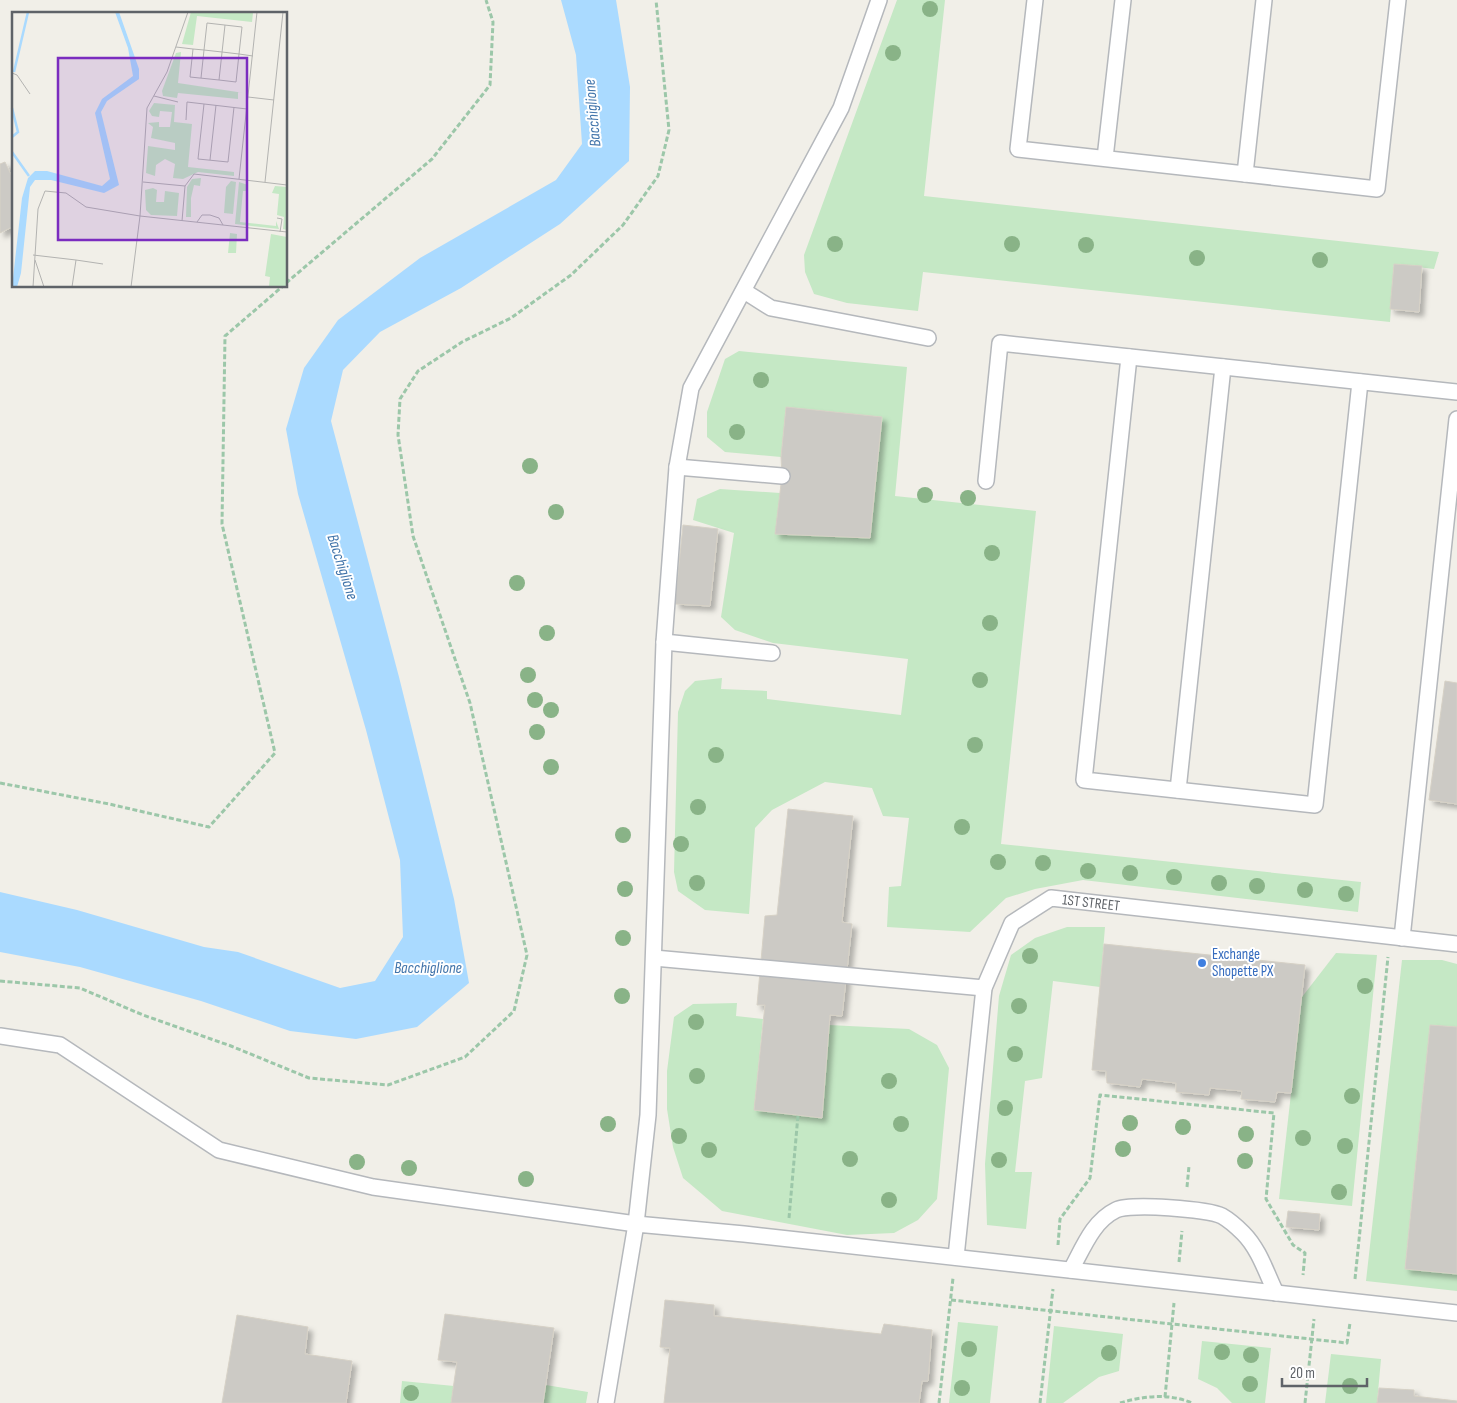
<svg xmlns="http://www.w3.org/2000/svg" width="1457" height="1403" font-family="'Sofia Sans Condensed',sans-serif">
<defs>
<filter id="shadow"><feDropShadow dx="4.5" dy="4.5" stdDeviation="2.5" flood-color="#0004"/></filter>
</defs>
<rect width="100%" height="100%" fill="#f1efe8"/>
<!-- green -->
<g fill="#c5e8c5">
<path d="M897,0H945L924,196L1439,252L1434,269L1394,264L1390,322L923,272L918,311L847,303L814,294L805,272L804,255Z"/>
<path d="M739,351L907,367L895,496L1036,511L1001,844L1361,882L1358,912L1083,880L1035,889L1006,898L970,932L887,927L889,887L901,886L909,818L883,816L872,788L825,782L772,810L755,828L749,914L705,910L678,891L674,872L678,712L685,691L695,681L722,678L721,689L767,691V699L901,715L908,659L773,643L735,630L721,617L734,533L693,520L697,499L720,489L780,493L776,534L870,538L882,417L786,407L781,457L725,452L707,437V412L725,359Z"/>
<path d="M1067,927H1105L1100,987L1053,981L1042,1078L1025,1081L1015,1172H1032L1026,1229L987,1225L985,1164L999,996L1011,955L1035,938Z"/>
<path d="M1336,953L1377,955L1352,1206L1279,1199L1302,997Z"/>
<path d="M1402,960H1442L1457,964V1027L1430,1025L1405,1268L1457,1274V1291L1366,1281Z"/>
<path d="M737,1003L736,1016L763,1019L754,1110L822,1118L829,1025L909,1029L937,1045L949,1068L937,1199L918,1220L894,1233L847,1235L722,1211L683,1178L673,1147L667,1109V1071L674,1017L693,1004Z"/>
<path d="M958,1322L998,1326L990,1403H949Z"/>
<path d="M1054,1326L1123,1334L1119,1371L1099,1377L1063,1403H1046Z"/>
<path d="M1202,1341L1271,1348L1265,1403H1232L1217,1388L1198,1379Z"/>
<path d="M1331,1354L1381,1359L1377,1403H1325Z"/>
<path d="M402,1381L454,1386L451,1403H400Z"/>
<path d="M546,1385L588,1392L586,1403H543Z"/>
</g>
<!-- water -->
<path fill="#aadaff" d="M561,0H616L630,87L629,161L560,224L461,288L380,332L343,370L331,421L399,677L454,899L469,983L417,1027L356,1039L290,1031L201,1001L80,967L0,952V892L77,910L204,947L238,952L340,988L375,981L403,937L400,860L366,730L298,494L286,429L304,368L338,320L420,258L556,180L582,144L576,55Z"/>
<!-- building -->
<g fill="#cccac5" stroke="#d6d1c6" filter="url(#shadow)">
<path d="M5,162L14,181V226L0,233V164Z"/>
<path d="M1394,264L1422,266L1419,312L1390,309Z"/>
<path d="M786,407L882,417L870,538L775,534L782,476L781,457Z"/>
<path d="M683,525L718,529L710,606L675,604Z"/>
<path d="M1445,681L1457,683V804L1429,800Z"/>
<path d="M788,809L853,816L842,922L852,924L842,1016L830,1015L822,1118L754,1110L765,1005H757L765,916L777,915Z"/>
<path d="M1104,944L1305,965L1291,1093L1277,1092L1275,1102L1241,1099L1242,1091L1210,1088L1209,1095L1176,1092V1083L1142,1079L1140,1087L1107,1083L1106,1071L1092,1070Z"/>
<path d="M1430,1025L1457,1027V1274L1405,1269Z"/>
<path d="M1288,1211L1320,1214L1319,1230L1286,1227Z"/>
<path d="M665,1300L714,1305V1316L881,1334L884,1324L932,1330L928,1381H922L919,1403H664L670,1348L660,1347Z"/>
<path d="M445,1314L554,1328L543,1403H451L457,1362L438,1360Z"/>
<path d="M237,1315L308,1327L305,1354L352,1361L346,1403H222Z"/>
<path d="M1379,1388L1414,1390V1396L1457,1401V1403H1377Z"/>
</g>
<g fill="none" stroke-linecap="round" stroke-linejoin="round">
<defs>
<g id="lane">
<path d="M1035,0L1018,149L1245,174L1264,0"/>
<path d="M1105,158L1123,0"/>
<path d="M1245,174L1377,189L1398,0"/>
<path d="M744,291L771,308L928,338"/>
<path d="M1129,357L1084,780L1315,805L1360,382"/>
<path d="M677,467L782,476"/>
<path d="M986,481L1000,343L1457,392"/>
<path d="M664,642L772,653"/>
<path d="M1178,790L1223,367"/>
<path d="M1402,938L1457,419"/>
<path d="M654,958L984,988"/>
<path d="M0,1036L60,1045L219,1150L373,1187L636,1224L648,1115L664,642L677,467L691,388L841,108L879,0"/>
<path id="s1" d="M956,1257L984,988L1012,923L1051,898L1457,944"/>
<path d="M1071,1270C1083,1248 1093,1221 1116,1210C1130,1203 1208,1209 1222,1216C1229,1220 1237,1227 1243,1233C1259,1249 1266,1272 1276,1293"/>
<path d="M606,1403L636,1224L744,1234L1457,1313"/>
</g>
</defs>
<!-- lane casing -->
<use href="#lane" stroke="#b5b8bc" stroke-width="18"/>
<!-- path -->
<g stroke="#9cc7a9" stroke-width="3" stroke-dasharray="5 2.5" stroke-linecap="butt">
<path d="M286,283L432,159L490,85L493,22L486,0"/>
<path d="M0,783L109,804L209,827L275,753L222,524L225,336L283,286"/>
<path d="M0,981L80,988L143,1015L231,1046L309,1078L388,1085L465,1057L514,1011L527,955L470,703L413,536L398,435L400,399L418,371L462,342L511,318L571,275L623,225L658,176L669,130L656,0"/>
<path d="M1187,1187L1189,1166"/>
<path d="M789,1218L798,1115"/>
<path d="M1058,1245L1060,1219L1090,1178L1100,1095L1274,1113L1266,1199L1293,1245L1305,1253L1303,1275"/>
<path d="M1179,1262L1182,1231"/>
<path d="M1355,1279L1388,957"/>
<path d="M951,1300L1347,1343L1350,1323"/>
<path d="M1165,1397L1174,1303"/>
<path d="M939,1403L953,1278"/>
<path d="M1040,1403L1053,1289"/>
<path d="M1120,1403C1143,1396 1169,1393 1192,1403"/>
<path d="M1305,1403L1314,1319"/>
</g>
<!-- lane -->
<use href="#lane" stroke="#fff" stroke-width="15"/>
</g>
<!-- trees -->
<g fill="#89b387">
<circle cx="930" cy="9" r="8"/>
<circle cx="893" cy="53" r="8"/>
<circle cx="835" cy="244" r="8"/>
<circle cx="1012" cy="244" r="8"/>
<circle cx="1086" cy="245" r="8"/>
<circle cx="1197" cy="258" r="8"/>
<circle cx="1320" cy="260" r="8"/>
<circle cx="761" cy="380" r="8"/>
<circle cx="737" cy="432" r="8"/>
<circle cx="530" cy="466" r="8"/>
<circle cx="925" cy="495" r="8"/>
<circle cx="968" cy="498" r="8"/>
<circle cx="556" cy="512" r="8"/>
<circle cx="992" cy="553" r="8"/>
<circle cx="517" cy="583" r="8"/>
<circle cx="990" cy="623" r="8"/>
<circle cx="547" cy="633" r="8"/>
<circle cx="528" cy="675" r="8"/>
<circle cx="980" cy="680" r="8"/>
<circle cx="535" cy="700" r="8"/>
<circle cx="551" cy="710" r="8"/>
<circle cx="537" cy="732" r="8"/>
<circle cx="975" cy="745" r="8"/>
<circle cx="716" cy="755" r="8"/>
<circle cx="551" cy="767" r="8"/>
<circle cx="698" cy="807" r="8"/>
<circle cx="962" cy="827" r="8"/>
<circle cx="623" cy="835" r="8"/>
<circle cx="681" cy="844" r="8"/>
<circle cx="998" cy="862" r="8"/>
<circle cx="1043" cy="863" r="8"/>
<circle cx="1088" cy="871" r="8"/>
<circle cx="1130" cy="873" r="8"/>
<circle cx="1174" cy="877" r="8"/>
<circle cx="697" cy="883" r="8"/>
<circle cx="1219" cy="883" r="8"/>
<circle cx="1257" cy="886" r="8"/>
<circle cx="625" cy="889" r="8"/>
<circle cx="1305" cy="890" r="8"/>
<circle cx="1346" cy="894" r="8"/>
<circle cx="623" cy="938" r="8"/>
<circle cx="1030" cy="956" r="8"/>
<circle cx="1365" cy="986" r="8"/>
<circle cx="622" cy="996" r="8"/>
<circle cx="1019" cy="1006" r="8"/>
<circle cx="696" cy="1022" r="8"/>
<circle cx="1015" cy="1054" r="8"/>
<circle cx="697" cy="1076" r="8"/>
<circle cx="889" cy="1081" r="8"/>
<circle cx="1352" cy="1096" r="8"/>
<circle cx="1005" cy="1108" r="8"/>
<circle cx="1130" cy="1123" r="8"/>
<circle cx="608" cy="1124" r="8"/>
<circle cx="901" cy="1124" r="8"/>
<circle cx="1183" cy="1127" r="8"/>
<circle cx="1246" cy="1134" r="8"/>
<circle cx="679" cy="1136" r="8"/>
<circle cx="1303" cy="1138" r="8"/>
<circle cx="1345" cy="1146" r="8"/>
<circle cx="1123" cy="1149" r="8"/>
<circle cx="709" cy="1150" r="8"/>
<circle cx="850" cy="1159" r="8"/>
<circle cx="999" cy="1160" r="8"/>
<circle cx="1245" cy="1161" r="8"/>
<circle cx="357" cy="1162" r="8"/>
<circle cx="409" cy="1168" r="8"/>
<circle cx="526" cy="1179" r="8"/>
<circle cx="1339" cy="1192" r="8"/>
<circle cx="889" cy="1200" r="8"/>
<circle cx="969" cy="1349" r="8"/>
<circle cx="1222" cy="1352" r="8"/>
<circle cx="1109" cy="1353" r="8"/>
<circle cx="1251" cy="1355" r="8"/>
<circle cx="1250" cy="1384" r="8"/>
<circle cx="1350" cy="1386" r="8"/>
<circle cx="962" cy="1388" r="8"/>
<circle cx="411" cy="1393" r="8"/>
</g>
<!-- markers -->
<circle fill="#3f7fe0" stroke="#fff" stroke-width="2" cx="1202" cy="963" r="5"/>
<g text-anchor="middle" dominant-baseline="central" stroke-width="4" stroke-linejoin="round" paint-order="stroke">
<!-- street labels -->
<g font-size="15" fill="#5f6368" stroke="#fff">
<text stroke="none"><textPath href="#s1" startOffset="428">1ST STREET</textPath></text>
</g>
<!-- shop labels -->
<g font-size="15" fill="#366cbe" stroke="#fff" text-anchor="start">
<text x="1212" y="954">Exchange<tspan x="1212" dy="17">Shopette PX</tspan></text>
</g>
<!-- water labels -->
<g font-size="16" font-style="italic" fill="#4174aa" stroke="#fff">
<text transform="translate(593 113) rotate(-95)">Bacchiglione</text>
<text transform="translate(342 567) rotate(72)">Bacchiglione</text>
<text x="428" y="968">Bacchiglione</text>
</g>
</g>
<!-- overview -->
<g transform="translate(12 12)">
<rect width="275" height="275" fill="#f1efe8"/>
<path d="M179,0H235L241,1L240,10L185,4L181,33L170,32ZM169,40L166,71L232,81L226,80V87L166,81L165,86L151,84L150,79L164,41ZM142,91L163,93L162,110L180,112L176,155L222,160V164L186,160L171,167L161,166L163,152L153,147L144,153L143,164L134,161L136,134L163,138V131L139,126L141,115L136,111L147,110V115H158L160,100L148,99L147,105L140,104L137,99ZM189,166L188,174L182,173L179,186V205H174L175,175L180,167ZM219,169L224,170L221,202L212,201L214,175ZM227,170L236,173L235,179H231L228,210L264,214V209L267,217L223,212ZM263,174L275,175V218L271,217L272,205L265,203L267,182L260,181ZM141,176L145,178L144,190H152L153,179L167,181L165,204L139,203L134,198L133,178ZM218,221L225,222L224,241H216ZM259,222L275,225V275H254L257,274L258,265L253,264Z" fill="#c5e8c5"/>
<path d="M103,0H107L127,57V67L95,89L89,100L107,173L92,181L39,168H23L18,175L9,261L5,275H0L10,186L16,166L23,159H35L90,174L98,167L83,101L90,87L121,64L116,36Z" fill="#aadaff"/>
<path fill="none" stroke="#aadaff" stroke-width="2.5" d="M2,60L16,0M0,96L6,120L0,125M0,140L17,164"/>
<path fill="none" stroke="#b3b3b1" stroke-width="1" d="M164,35L181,37M0,61L5,63L18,82M189,66L192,38L181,37L178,65L207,68L213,13M207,68L224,70L227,42L230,15L195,11L192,38L210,40L227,42L241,44M142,84L166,90M236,85L262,88M192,92L186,147L216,150L222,95M174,108L175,90L235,97M198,148L204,93M227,167L245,0M131,170L173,174M253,170L271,0M265,206L270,207L268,220M170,209L173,174L182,162L275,173M185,210L190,203H198L207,206L211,213M21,243L64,248L60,275M23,248L32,275M64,248L91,252M21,275L26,197L33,179L54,181L74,195L128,204L135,96L155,60L176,0M119,275L128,204L275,220"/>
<path fill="#7b2cbf" fill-opacity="0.15" stroke="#7b2cbf" stroke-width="2.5" d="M46,46H235V228H46Z"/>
<rect width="275" height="275" fill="none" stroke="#5f6368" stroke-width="2.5"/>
</g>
<!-- scale -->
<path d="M1282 1378v8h85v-8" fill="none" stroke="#5f6368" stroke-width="2.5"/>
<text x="1290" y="1378" font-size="15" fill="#5f6368" stroke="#ffffff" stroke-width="4" paint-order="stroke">20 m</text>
</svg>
